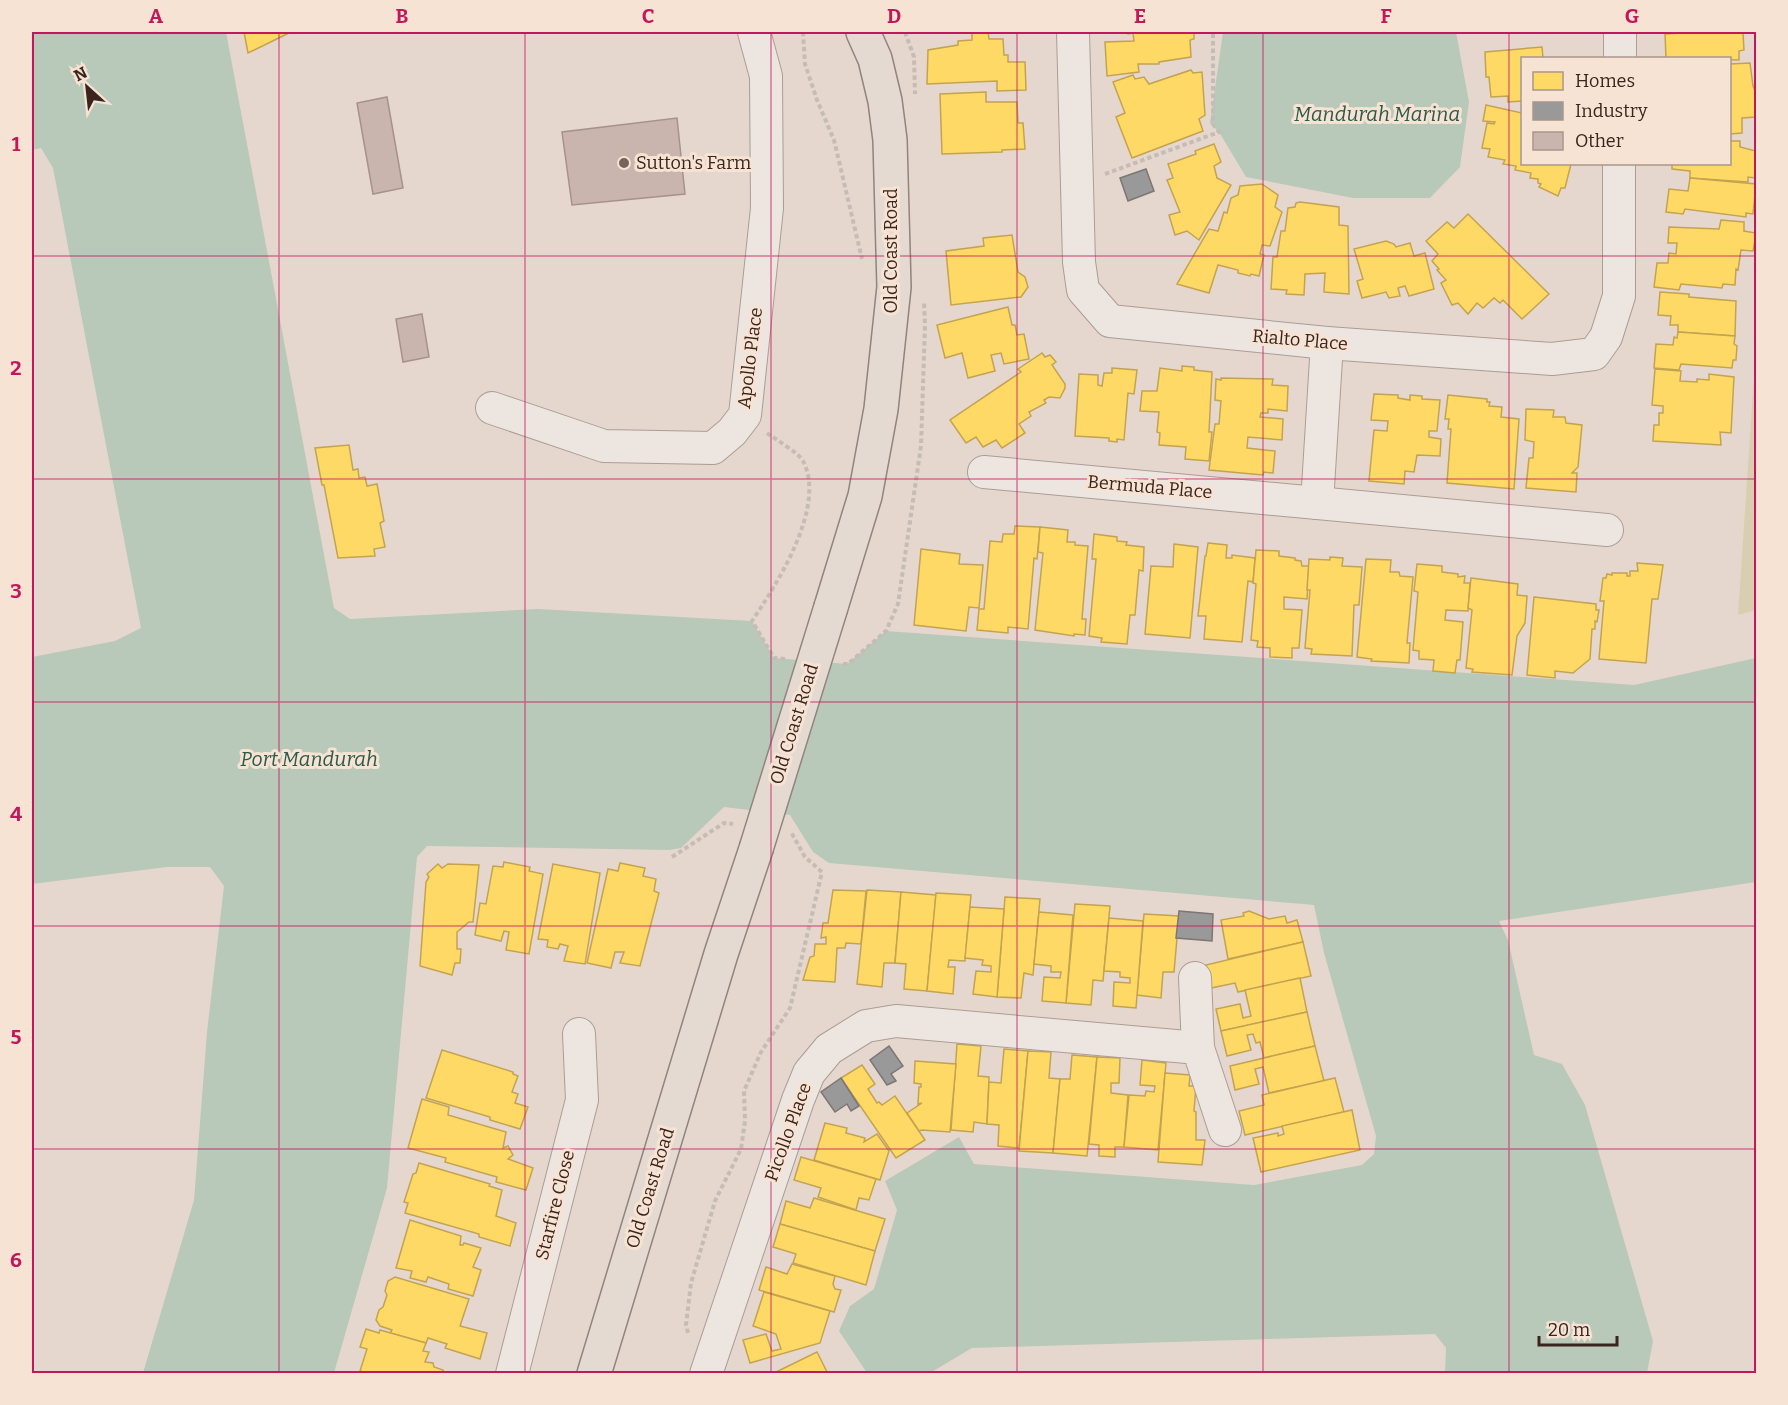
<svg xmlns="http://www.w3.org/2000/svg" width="1788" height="1405" font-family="Bitter,serif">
<rect width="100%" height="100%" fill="#e6d7ce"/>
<!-- green -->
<path fill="#d9ceaf" d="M1756,347V610L1738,615Z"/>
<!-- water -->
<g fill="#b8c9ba">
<path d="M32,32H226L334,608L350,619L538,609L752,621L774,658L847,664L886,631L1634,685L1756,658V882L1499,921L1508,940L1534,1055L1562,1064L1585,1105L1653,1341L1647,1373H1445L1446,1348L1435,1334L972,1348L930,1373H867L839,1331L850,1306L874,1289L897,1210L885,1181L959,1137L974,1164L1254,1185L1362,1165L1374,1154L1376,1136L1324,953L1314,905L829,863L813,852L790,815L724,807L681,848L669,850L427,846L417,857L387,1188L334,1373H143L194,1200L207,1032L224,886L210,867H167L32,884V657L115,641L141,628L53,168L41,148L32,150Z"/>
<path d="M1223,32H1456L1469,102L1460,167L1430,198H1353L1246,177L1219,132L1210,123Z"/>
</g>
<!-- homes -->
<g fill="#ffd966" stroke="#c4a350" stroke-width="1.5">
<path d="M244,32H291L248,53Z"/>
<path d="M988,32L989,39H1003L1004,55H1008V62H1025L1026,90L997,91V81L927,84L928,50L958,45V41L972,40V33Z"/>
<path d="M1127,32H1194V39L1190,40L1191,57L1159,62V64H1138L1139,72L1107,76L1105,42L1134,41L1133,33L1128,34Z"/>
<path d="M1682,32H1756L1743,33L1744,50L1739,51V60L1666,58L1665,34L1682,33Z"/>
<path d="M1542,47L1543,58H1522V101L1508,102V96L1491,97L1489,77H1486L1485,52Z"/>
<path d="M1750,63L1753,86L1756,93V117L1742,118V133L1730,134V64Z"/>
<path d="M1191,70L1193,73L1202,72L1205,115L1199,119L1203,131L1132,158L1116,117L1125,113L1113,82L1133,75L1135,79L1144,77L1149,84Z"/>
<path d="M986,92V102H1017L1018,123H1023L1025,149L1002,150V152L942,154L940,94Z"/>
<path d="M1486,105L1522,113V164H1571L1565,188H1561L1558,196L1539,187L1541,184L1538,183V179L1530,178L1531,173L1515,170L1516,166L1503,164L1505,160L1488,157L1490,149L1482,148L1487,123L1494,124L1495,122L1483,121Z"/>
<path d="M1730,141H1740V147L1756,151V178L1748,177V182L1690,178V171L1672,169V164H1730Z"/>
<path d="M1214,144L1221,162L1214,166L1217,178L1231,185L1199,240L1187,231L1175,235L1169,215L1180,212L1167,180L1173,178L1168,164L1196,154L1195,151Z"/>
<path d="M1690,178L1756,184L1753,214L1746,213V217L1685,209L1683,214L1666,212L1669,189L1688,191Z"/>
<path d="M1262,184L1278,195L1275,207L1282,212L1270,246L1262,245L1260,254L1264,255L1259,276L1251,274L1250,276L1238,273V270L1218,265L1209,293L1177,284L1209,229L1218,231L1224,212L1227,213L1231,198L1238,195L1240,186Z"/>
<path d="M1300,202L1339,207V225L1348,226L1349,294L1324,292L1325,273L1305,274L1304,295L1286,294L1287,290L1271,289L1273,257H1277L1281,231H1285L1288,208L1295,207L1296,203Z"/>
<path d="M1468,214L1549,294L1522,319L1503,300L1500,303L1494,298L1483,308L1477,303L1468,314L1458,303L1452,305L1441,283L1446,280L1437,270L1439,269L1432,261L1438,254L1426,241L1447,222L1454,228Z"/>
<path d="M1721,220L1744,222V231L1756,233L1753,251L1741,250L1738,270L1736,269L1735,285L1723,284L1722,288L1681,284L1679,290L1654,287L1657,263H1668L1669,253L1676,254L1677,243H1668L1669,227L1719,229Z"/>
<path d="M1012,235L1018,272L1025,277L1028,287L1021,297L951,305L946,251L984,246L983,238Z"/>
<path d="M1386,241L1394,244L1396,247L1410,243L1414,256L1425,253L1434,289L1409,296L1405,286L1398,288L1400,296L1389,298L1386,292L1362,298L1357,281L1363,279L1354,249Z"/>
<path d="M1660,292L1689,294V297L1736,301L1735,336L1678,332V325H1670L1671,316L1658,315Z"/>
<path d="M1008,307L1012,325H1015L1017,335L1024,334L1029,359L1004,364L1001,353L991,355L995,371L968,378L962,353L945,358L937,325Z"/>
<path d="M1678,332L1735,336L1734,344L1737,346L1736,360H1733L1732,368L1681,364L1679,370L1654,368L1656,344L1673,345L1674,337L1677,338Z"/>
<path d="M1042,353L1045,357L1050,355L1056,362L1052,365L1065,384V388L1060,398L1049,397L1044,400L1046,403L1029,412L1031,416L1019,424L1025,433L1002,448L996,440L983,447L976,437L966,443L950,420L1021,372L1018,369Z"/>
<path d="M1182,366L1194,367V370L1212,372L1209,432H1212L1209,461L1185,459L1186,447L1159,445L1160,433L1157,432L1159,412L1140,411L1142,391H1157L1160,368L1182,371Z"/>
<path d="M1112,368L1137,370L1134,394L1128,393L1124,440L1117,439V442L1109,441V438L1075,436L1079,374L1098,375V385L1102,386L1104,373H1112Z"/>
<path d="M1655,369L1681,371L1680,381L1697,382V379L1709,380V374L1734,377L1731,433L1720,432L1721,445L1653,441L1654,425H1659V413H1663V406L1652,405Z"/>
<path d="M1221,378L1273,379L1272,385L1288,386L1287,411L1268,409V413H1261L1260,417L1283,419L1282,440L1248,437L1247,448L1275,451L1273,473L1264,472L1263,475L1209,470L1215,424H1219L1221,401L1215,400L1216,379L1221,380Z"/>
<path d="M1374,394L1398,395V398L1410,400V395L1422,396V399L1440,400L1437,431H1429V437L1441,439L1440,456L1417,455L1414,472L1405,471L1404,484L1369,481L1374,430L1387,431L1388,421L1371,420Z"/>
<path d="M1448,395L1487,399V402H1490L1489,406L1502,407L1501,417L1519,419L1514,489L1447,483L1451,429H1448L1449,419H1445Z"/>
<path d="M1526,409L1554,410L1553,417H1565L1566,423L1582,425L1578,467L1572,473H1577L1576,492L1526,488L1529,458H1533L1534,442L1525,440Z"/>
<path d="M349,445L353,470L358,469L359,478L365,477L367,486L377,484L384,521L380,523L385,547L374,549L375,556L338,558L324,485H322L315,448Z"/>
<path d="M1015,526L1040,527L1037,559L1034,558L1028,629L1008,627V633L977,630L979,609H984L990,541L1002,542L1003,534H1014Z"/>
<path d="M1040,527L1068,530L1067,542H1075V545L1088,546L1082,619H1086L1085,635L1074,634V636L1035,630L1043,553L1038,552Z"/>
<path d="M1094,534L1117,537V541L1127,542L1126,545L1144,547L1143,571L1139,570L1135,615H1130L1127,644L1101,642L1102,638L1089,636L1096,559H1092Z"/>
<path d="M1208,543L1227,545L1226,558H1232V555L1255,558L1253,582L1248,581L1242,642L1204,639L1206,616H1198L1205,556H1206Z"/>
<path d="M1174,544L1198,547L1190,638L1145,634L1151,566L1173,567Z"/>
<path d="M921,549L960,554L959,564L983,565L979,608L969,607L966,631L914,625Z"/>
<path d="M1256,550L1279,551V556L1295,558V560L1301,561L1302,566H1309L1307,599L1284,597V609L1302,610L1299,648H1292V658L1270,657V648L1257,647L1258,641L1251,640L1256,584L1253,583Z"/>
<path d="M1330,557L1343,558L1342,566L1362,567L1359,605H1354L1352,656L1311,654L1312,649L1305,648L1310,590H1307L1309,559L1330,560Z"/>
<path d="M1366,559L1391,560L1390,572H1399L1400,576L1413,577L1407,643H1410L1409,663L1371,661L1372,659L1357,657Z"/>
<path d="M1637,563L1663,565L1658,599H1652L1646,663L1599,659L1604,601H1600L1603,578H1606L1607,574L1612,575V573H1627V576H1630V571H1638Z"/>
<path d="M1417,564L1442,566V572L1458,574V577L1465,576L1464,583H1470L1468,611L1446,610L1445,620L1463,622L1460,660H1457L1455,673L1433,671L1434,660L1419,659V651L1413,650L1418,592L1414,591Z"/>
<path d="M1471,578L1518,584L1517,595L1527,596L1525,623L1517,636L1512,675L1472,672L1473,669L1466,668L1472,610L1468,608Z"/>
<path d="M1534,597L1596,604V610H1599L1597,622L1595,621V629H1592L1590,659L1573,673L1555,671V678L1527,675Z"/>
<path d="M504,862L530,867L529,871L543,874L529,954L506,950L509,932L504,931L501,941L475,935L480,903L486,904L493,866L503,867Z"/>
<path d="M620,863L645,868L643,876L656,879L654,891L659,893L640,966L620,963L624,952H615L611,968L587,963L608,869L618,871Z"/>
<path d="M438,864L442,868L448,864L479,865L473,922H469L457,932V949H461L460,963H455L452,975L420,966L426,882L429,877L427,874Z"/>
<path d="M553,864L600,873L585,964L564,961L568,946L560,944L558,949L547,947L548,940L538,939Z"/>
<path d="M833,890L866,891L861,944L846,943L845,948H837L835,982L803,980L810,957L814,956L815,944H826V937L821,938L823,923H828Z"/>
<path d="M867,890L901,892L895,963H884L882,987L857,984Z"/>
<path d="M901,892L936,895L927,991L904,989L906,964L895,963Z"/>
<path d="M936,893L971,895L965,961L949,960L948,967H955L953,994L927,991Z"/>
<path d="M1005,897L1040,899L1033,975L1024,973L1021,998L997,997Z"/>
<path d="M1075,904L1110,906L1103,981L1093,980L1091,1005L1066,1003Z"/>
<path d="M970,907L1004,909L997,997L973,994L976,971L991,972V966L982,965L983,960L965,958Z"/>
<path d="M1249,911L1269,919L1285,916L1287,923L1297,920L1303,942L1228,959L1221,920L1244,916L1243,913Z"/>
<path d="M1039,912L1073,915L1066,1003L1042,1001L1044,977L1060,978L1061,972H1051V966L1034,964Z"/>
<path d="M1144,914L1179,916L1174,972H1163L1161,998L1137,995Z"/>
<path d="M1109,918L1143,921L1136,1008L1113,1006L1114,982L1130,983V978L1120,977V972L1104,971Z"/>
<path d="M1303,942L1311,976L1238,992L1235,983L1211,988L1206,965Z"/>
<path d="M1300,978L1307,1012L1221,1031L1216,1009L1240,1004L1243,1018L1251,1016L1245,990Z"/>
<path d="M1307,1012L1315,1046L1264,1058L1260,1042L1256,1043L1253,1034L1247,1035L1251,1050L1227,1056L1221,1031Z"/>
<path d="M957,1044L981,1046L978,1076L989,1077L987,1124L974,1122L973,1132L951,1130Z"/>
<path d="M1315,1046L1324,1081L1269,1093L1263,1067L1255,1069L1259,1084L1235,1090L1230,1066Z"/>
<path d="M1004,1049L1028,1051L1019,1148L998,1146L999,1125L987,1124L989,1082L1001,1083Z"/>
<path d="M442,1050L513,1072V1074L518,1076L512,1092L518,1094L515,1103L528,1107L520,1129L490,1120V1117L426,1098Z"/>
<path d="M1028,1051L1051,1052L1049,1078L1060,1079L1053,1153L1019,1151Z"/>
<path d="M1072,1055L1097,1057L1087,1156L1053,1153L1060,1079H1070Z"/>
<path d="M1097,1057L1120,1058L1119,1083H1111V1093L1128,1095L1124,1147H1115V1157L1099,1156V1145L1089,1144Z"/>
<path d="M1142,1060L1166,1063L1158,1150L1124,1147L1129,1095L1145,1096L1146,1091L1154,1092L1155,1086L1140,1085Z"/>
<path d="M915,1061L956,1064L950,1132L922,1130L919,1131L907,1113L922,1103L918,1104L919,1087H921V1084L914,1083Z"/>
<path d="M862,1065L875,1084L868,1089L877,1103L879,1102L882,1105L895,1096L925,1140L896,1158L841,1078Z"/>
<path d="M1165,1073L1190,1075L1189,1086H1196L1194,1111L1196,1112V1140H1205L1202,1165L1158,1162Z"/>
<path d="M1335,1078L1344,1112L1245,1135L1239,1111L1264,1105L1262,1095Z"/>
<path d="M422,1099L449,1107L448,1115L506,1132L503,1148L508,1146L513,1155L508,1159L533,1168L526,1190L496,1182L497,1177L445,1162L446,1158L408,1148Z"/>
<path d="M1352,1110L1360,1150L1261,1172L1253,1138L1278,1133V1136L1284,1134L1282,1126Z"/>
<path d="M825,1123L847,1128L846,1133L865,1138L864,1142L877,1134L889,1151L880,1180L814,1160Z"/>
<path d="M801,1157L876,1179L869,1200L859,1198L856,1210L818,1197L821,1188L794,1180Z"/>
<path d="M419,1163L490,1184L489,1186L502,1190L496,1216L516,1223L510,1246L479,1237V1234L405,1213L408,1203L404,1202L413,1174L416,1173Z"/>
<path d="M814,1198L885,1219L875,1251L780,1224L786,1201L810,1208Z"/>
<path d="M410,1220L461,1236L460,1245H463L464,1243L481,1248L473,1267L481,1270L473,1296L448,1289L449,1284L428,1277L426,1282L410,1278L412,1271L396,1268Z"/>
<path d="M780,1224L875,1251L866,1285L793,1263L796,1254L773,1247Z"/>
<path d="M792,1264L835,1276L833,1284L835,1289L841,1290L834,1312L759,1290L766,1267L787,1274Z"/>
<path d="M395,1277L469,1299L460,1326L487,1333L480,1359L445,1348L447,1344L428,1338L426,1343L390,1333L392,1330L380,1326L376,1320L379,1310L383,1307L387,1295L385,1291L388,1281Z"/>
<path d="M764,1292L830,1311L820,1343L750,1363L743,1340L766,1334L772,1351L781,1349L776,1334L753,1326Z"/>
<path d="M366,1329L379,1333L380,1330L426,1343L423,1351L429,1352L425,1362L433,1363L434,1367L443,1370L445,1374H364V1372L360,1371L367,1349L360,1347Z"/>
<path d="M817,1352L827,1372L824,1374H772Z"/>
</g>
<!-- industry -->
<g fill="#999" stroke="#7c7674" stroke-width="1.5">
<path d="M1146,169L1154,191L1128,201L1120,178Z"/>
<path d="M1179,911L1213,914L1212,941L1176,938Z"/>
<path d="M889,1046L903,1066L891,1074L896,1081L887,1085L870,1060Z"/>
<path d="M841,1078L859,1106L851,1111L847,1104L835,1112L821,1092Z"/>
</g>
<!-- building -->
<g fill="#cab4ae" stroke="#a6928c" stroke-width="1.5">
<path d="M387,97L403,188L373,194L357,103Z"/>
<path d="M677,118L685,194L572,205L562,132Z"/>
<path d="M422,314L429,357L403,362L396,319Z"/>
</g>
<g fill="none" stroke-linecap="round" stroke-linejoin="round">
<defs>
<g id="minor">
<path d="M1073,32L1079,262L1083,290L1110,321L1327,343L1552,359L1594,354L1606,337L1619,296V164"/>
<path d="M1620,58V32"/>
<path d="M492,408L604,446L713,448L732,432L745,415L767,208L766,76L754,32"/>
<path d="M984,472L1607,530"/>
<path d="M1317,503L1327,343"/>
<path d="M1195,978L1198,1048"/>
<path d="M512,1374L582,1100L579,1034"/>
<path d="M706,1374L798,1100L809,1073L829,1049L866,1026L896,1021L1198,1048L1225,1130"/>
</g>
<g id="major">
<path d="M831,607L865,496L881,409L894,287L890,140L885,101L875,59L863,32"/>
<path d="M594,1374L721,954L756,849"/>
</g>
</defs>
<!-- minor casing -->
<use href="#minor" stroke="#ab9d96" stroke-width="34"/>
<!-- major casing -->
<use href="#major" stroke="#91837d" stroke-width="36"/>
<!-- path -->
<g stroke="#c6bcb6" stroke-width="4" stroke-dasharray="4.5 3" stroke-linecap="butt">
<path d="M803,32L805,64L817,100L834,140L862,259"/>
<path d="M905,32L914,57L915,94"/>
<path d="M1105,174L1219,132L1213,124V32"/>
<path d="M767,433C775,439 799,453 803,461C827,506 777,584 752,621L774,658L785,659"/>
<path d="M843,664H848L886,631L898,604L921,446L925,325L924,302"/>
<path d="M672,857L724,823L733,824"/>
<path d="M688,1333L686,1325L691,1283L715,1201L741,1149L745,1121L744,1091L761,1052L790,1008L822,872L805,857L791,832"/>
</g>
<!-- minor -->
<use href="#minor" stroke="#ede5df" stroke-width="32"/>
<!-- major -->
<use href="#major" stroke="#e5dad1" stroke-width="33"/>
<defs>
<path id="major-bridge" d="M756,849L831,607"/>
</defs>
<!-- major-bridge casing -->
<use href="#major-bridge" stroke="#91837d" stroke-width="36" stroke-linecap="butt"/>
<!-- major-bridge -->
<use href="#major-bridge" stroke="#e5dad1" stroke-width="33"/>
</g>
<!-- grid -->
<path fill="none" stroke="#c2185b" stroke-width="1.5" stroke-opacity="0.55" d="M279,32V1374M525,32V1374M771,32V1374M1017,32V1374M1263,32V1374M1509,32V1374M32,256H1756M32,479H1756M32,702H1756M32,926H1756M32,1149H1756"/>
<!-- markers -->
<circle fill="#76635b" stroke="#f7e3d3" stroke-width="2" cx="624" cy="163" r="6"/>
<g text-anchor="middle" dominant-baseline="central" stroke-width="6" stroke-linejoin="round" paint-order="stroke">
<!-- poi labels -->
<g font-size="18" fill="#3a241d" stroke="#f7e3d3" text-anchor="start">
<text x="636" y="163">Sutton's Farm</text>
</g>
<!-- street labels -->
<g font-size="18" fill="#3a241d" stroke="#f7e3d3">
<text transform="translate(891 251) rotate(-90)">Old Coast Road</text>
<text transform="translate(1300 340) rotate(5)">Rialto Place</text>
<text transform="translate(750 358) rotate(-83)">Apollo Place</text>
<text transform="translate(1150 487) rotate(5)">Bermuda Place</text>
<text transform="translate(794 724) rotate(-73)">Old Coast Road</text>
<text transform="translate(788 1132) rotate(-70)">Picollo Place</text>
<text transform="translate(650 1188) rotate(-73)">Old Coast Road</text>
<text transform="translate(555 1205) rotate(-76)">Starfire Close</text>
</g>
<!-- water labels -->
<g font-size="20" font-style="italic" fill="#2c5b4b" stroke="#f7e3d3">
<text x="1377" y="114">Mandurah Marina</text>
<text x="309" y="759">Port Mandurah</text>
</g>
</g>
<!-- border -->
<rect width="1788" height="1405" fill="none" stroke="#f7e3d3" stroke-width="66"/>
<!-- legend -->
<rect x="1521" y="57" width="210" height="108" fill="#f7e3d3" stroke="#ab978a" stroke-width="1.5"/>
<rect x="1533" y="72" width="30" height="18" fill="#ffd966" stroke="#ab978a" stroke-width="1.5"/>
<text x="1575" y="87" font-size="18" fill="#3a241d">Homes</text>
<rect x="1533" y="102" width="30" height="18" fill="#999999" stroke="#ab978a" stroke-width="1.5"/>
<text x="1575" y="117" font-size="18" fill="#3a241d">Industry</text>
<rect x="1533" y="132" width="30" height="18" fill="#cab4ae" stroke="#ab978a" stroke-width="1.5"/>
<text x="1575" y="147" font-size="18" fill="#3a241d">Other</text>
<!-- north arrow -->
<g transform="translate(87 87) rotate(333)" stroke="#f7e3d3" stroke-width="4.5" paint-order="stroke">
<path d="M0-4.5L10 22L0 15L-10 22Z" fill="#3a241d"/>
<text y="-9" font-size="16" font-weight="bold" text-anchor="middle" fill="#3a241d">N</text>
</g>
<!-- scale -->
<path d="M1539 1336v9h78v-9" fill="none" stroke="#3a241d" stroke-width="3"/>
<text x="1548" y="1336" font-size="18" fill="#3a241d" stroke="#f7e3d3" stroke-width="4.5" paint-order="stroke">20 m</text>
<rect x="33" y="33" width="1722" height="1339" fill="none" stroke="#c2185b" stroke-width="2"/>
<g font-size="20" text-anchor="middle" font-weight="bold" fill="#c2185b">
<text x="156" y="23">A</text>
<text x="402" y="23">B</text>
<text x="648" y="23">C</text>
<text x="894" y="23">D</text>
<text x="1140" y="23">E</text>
<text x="1386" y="23">F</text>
<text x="1632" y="23">G</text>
<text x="16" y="151">1</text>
<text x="16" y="375">2</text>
<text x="16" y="598">3</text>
<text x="16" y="821">4</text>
<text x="16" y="1044">5</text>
<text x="16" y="1267">6</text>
</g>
</svg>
